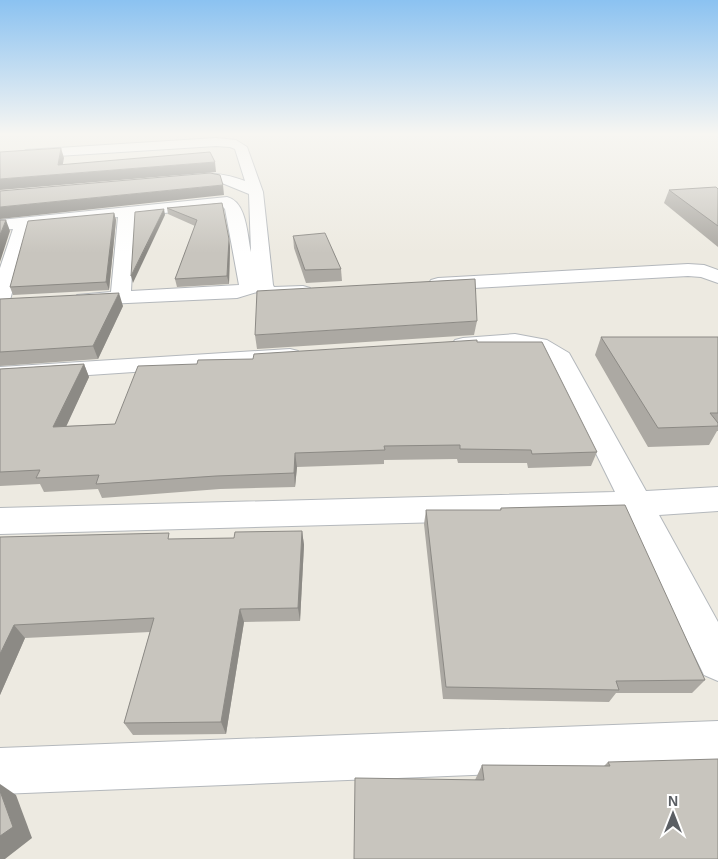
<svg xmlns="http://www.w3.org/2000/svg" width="718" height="859" font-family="Helvetica,sans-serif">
<rect width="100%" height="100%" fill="#edeae1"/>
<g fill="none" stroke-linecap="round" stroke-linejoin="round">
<defs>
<g id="minor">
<path d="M216,138L236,140L247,147L263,192L273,285L274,287L303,286L310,288L313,292L310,296C296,300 267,304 257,292L237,298L84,305L77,303L74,299L77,295L111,292L118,217L30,227L10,300L7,304L0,306V268L13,229L0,230V220L227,197C247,202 247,235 251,252L249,194L222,183H185L180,182L178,179L180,176C201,171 225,173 245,181L235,149L230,147L216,146L26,158L20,154L26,150ZM223,207L225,209L239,285L131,291L135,216Z"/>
<path d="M688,264L704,265L718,270V283L701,277L688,276L438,290L431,288L428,284L431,280L438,278Z"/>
<path d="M515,334L547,340L569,353L646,491L718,487V511L659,515L718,622V681L704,675L627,517L0,534V508L615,492L551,362C514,334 490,359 455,350L451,345L455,340L463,338Z"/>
<path d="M290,349L298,351L302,356L298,361L0,381V367Z"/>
<path d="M718,721V765L0,794V748Z"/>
</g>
</defs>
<!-- minor casing -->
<use href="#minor" stroke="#b4b8bc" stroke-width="2"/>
<!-- minor -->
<use href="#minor" fill="#fff" fill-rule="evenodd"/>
</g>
<!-- wall -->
<g fill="#aca9a3">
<path d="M718,189V247L664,203L669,190Z"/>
<path d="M222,203L230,247L229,284L177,287L175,279L195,226L168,214L167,208Z"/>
<path d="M114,213L116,220L109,290L13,295L10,287Z"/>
<path d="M293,236L341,269L342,281L306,283L294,248Z"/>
<path d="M0,299L123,306L98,359L0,366Z"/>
<path d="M477,321L474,335L257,349L255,335Z"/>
<path d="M601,337H718V431H717L709,445L648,447L595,355Z"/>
<path d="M477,342L597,452L591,466L528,468L527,463H458L457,459L384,460V464L297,467L295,487L220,489L102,498L98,489L44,492L40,484L0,486V369L84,364L89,377L66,426L115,424L197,364L253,359Z"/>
<path d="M501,508L705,680L692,693H616L609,702L443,699L424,524L426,510H500Z"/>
<path d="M302,531L304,545L300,621L244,622L226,734L133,735L124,723L150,632L25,638L0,695V537L171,539L234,538Z"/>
<path d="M608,762L718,859L475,780L482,765L604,766Z"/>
</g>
<!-- shaded-wall -->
<g fill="#8c8a85">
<path d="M61,148L64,158L61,174L58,165Z"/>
<path d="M215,162L216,172L0,190V179Z"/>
<path d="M223,185L224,195L0,219V207Z"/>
<path d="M164,209L165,215L133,283L131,276Z"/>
<path d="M114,213L116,220L109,290L106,282Z"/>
<path d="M6,220L10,231L0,262V235Z"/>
<path d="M229,239L230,247L229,284L227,276Z"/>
<path d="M119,293L123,306L98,359L93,346Z"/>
<path d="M84,364L89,377L60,440L53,427Z"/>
<path d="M295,453L297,467L295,487L294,473Z"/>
<path d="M302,531L304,545L300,621L298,608Z"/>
<path d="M240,609L244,622L226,734L221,722Z"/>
<path d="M14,625L25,638L0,695V654Z"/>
<path d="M0,784L16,795L32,838L5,859H0Z"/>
</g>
<!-- building -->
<g fill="#c8c5be" stroke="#8c8a85">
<path d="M61,148L58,165L210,152L215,162L0,179V152Z"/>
<path d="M210,173L220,175L223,185L0,207V191Z"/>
<path d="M716,187L718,189V226L669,190Z"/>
<path d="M222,203L229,239L227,276L175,279L197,220L167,208Z"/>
<path d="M164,209L131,276L135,212Z"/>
<path d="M114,213L106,282L10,287L28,221Z"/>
<path d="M0,220H6L0,235Z"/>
<path d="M325,233L341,269L305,270L293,236Z"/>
<path d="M475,279L477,321L255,335L257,291Z"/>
<path d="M119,293L93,346L0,352V299Z"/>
<path d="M601,337H718V413H710L718,423V426L658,428Z"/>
<path d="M477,340V342H542L597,452L532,454L531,450L460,449V445L384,446L385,450L295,453L294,473L216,476L96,484L99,475L36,478L40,470L0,472V369L84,364L53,427L115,424L138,366L197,364L198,360L253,359L254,354Z"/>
<path d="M625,505L705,680L616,681L619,690L446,687L426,510H501V508Z"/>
<path d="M302,531L298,608L240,609L221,722L124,723L154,618L14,625L0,654V537L169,533L168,539L234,538L235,532Z"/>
<path d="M718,759V859H354L355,778L484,780L482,765L610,766L608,762Z"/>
<path d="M0,791L13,827L0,836Z"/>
</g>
<!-- sky -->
<linearGradient id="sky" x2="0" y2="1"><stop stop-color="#8bc2f1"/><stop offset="0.53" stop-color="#f7f6f2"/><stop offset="1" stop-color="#f7f6f2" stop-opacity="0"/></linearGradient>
<rect width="718" height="253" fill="url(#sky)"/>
<!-- north arrow -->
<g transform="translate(673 814)" stroke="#ffffff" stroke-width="4" paint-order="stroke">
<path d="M0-4L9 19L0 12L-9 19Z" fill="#5a5e63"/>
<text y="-8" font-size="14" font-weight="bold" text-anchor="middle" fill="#5a5e63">N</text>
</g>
</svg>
